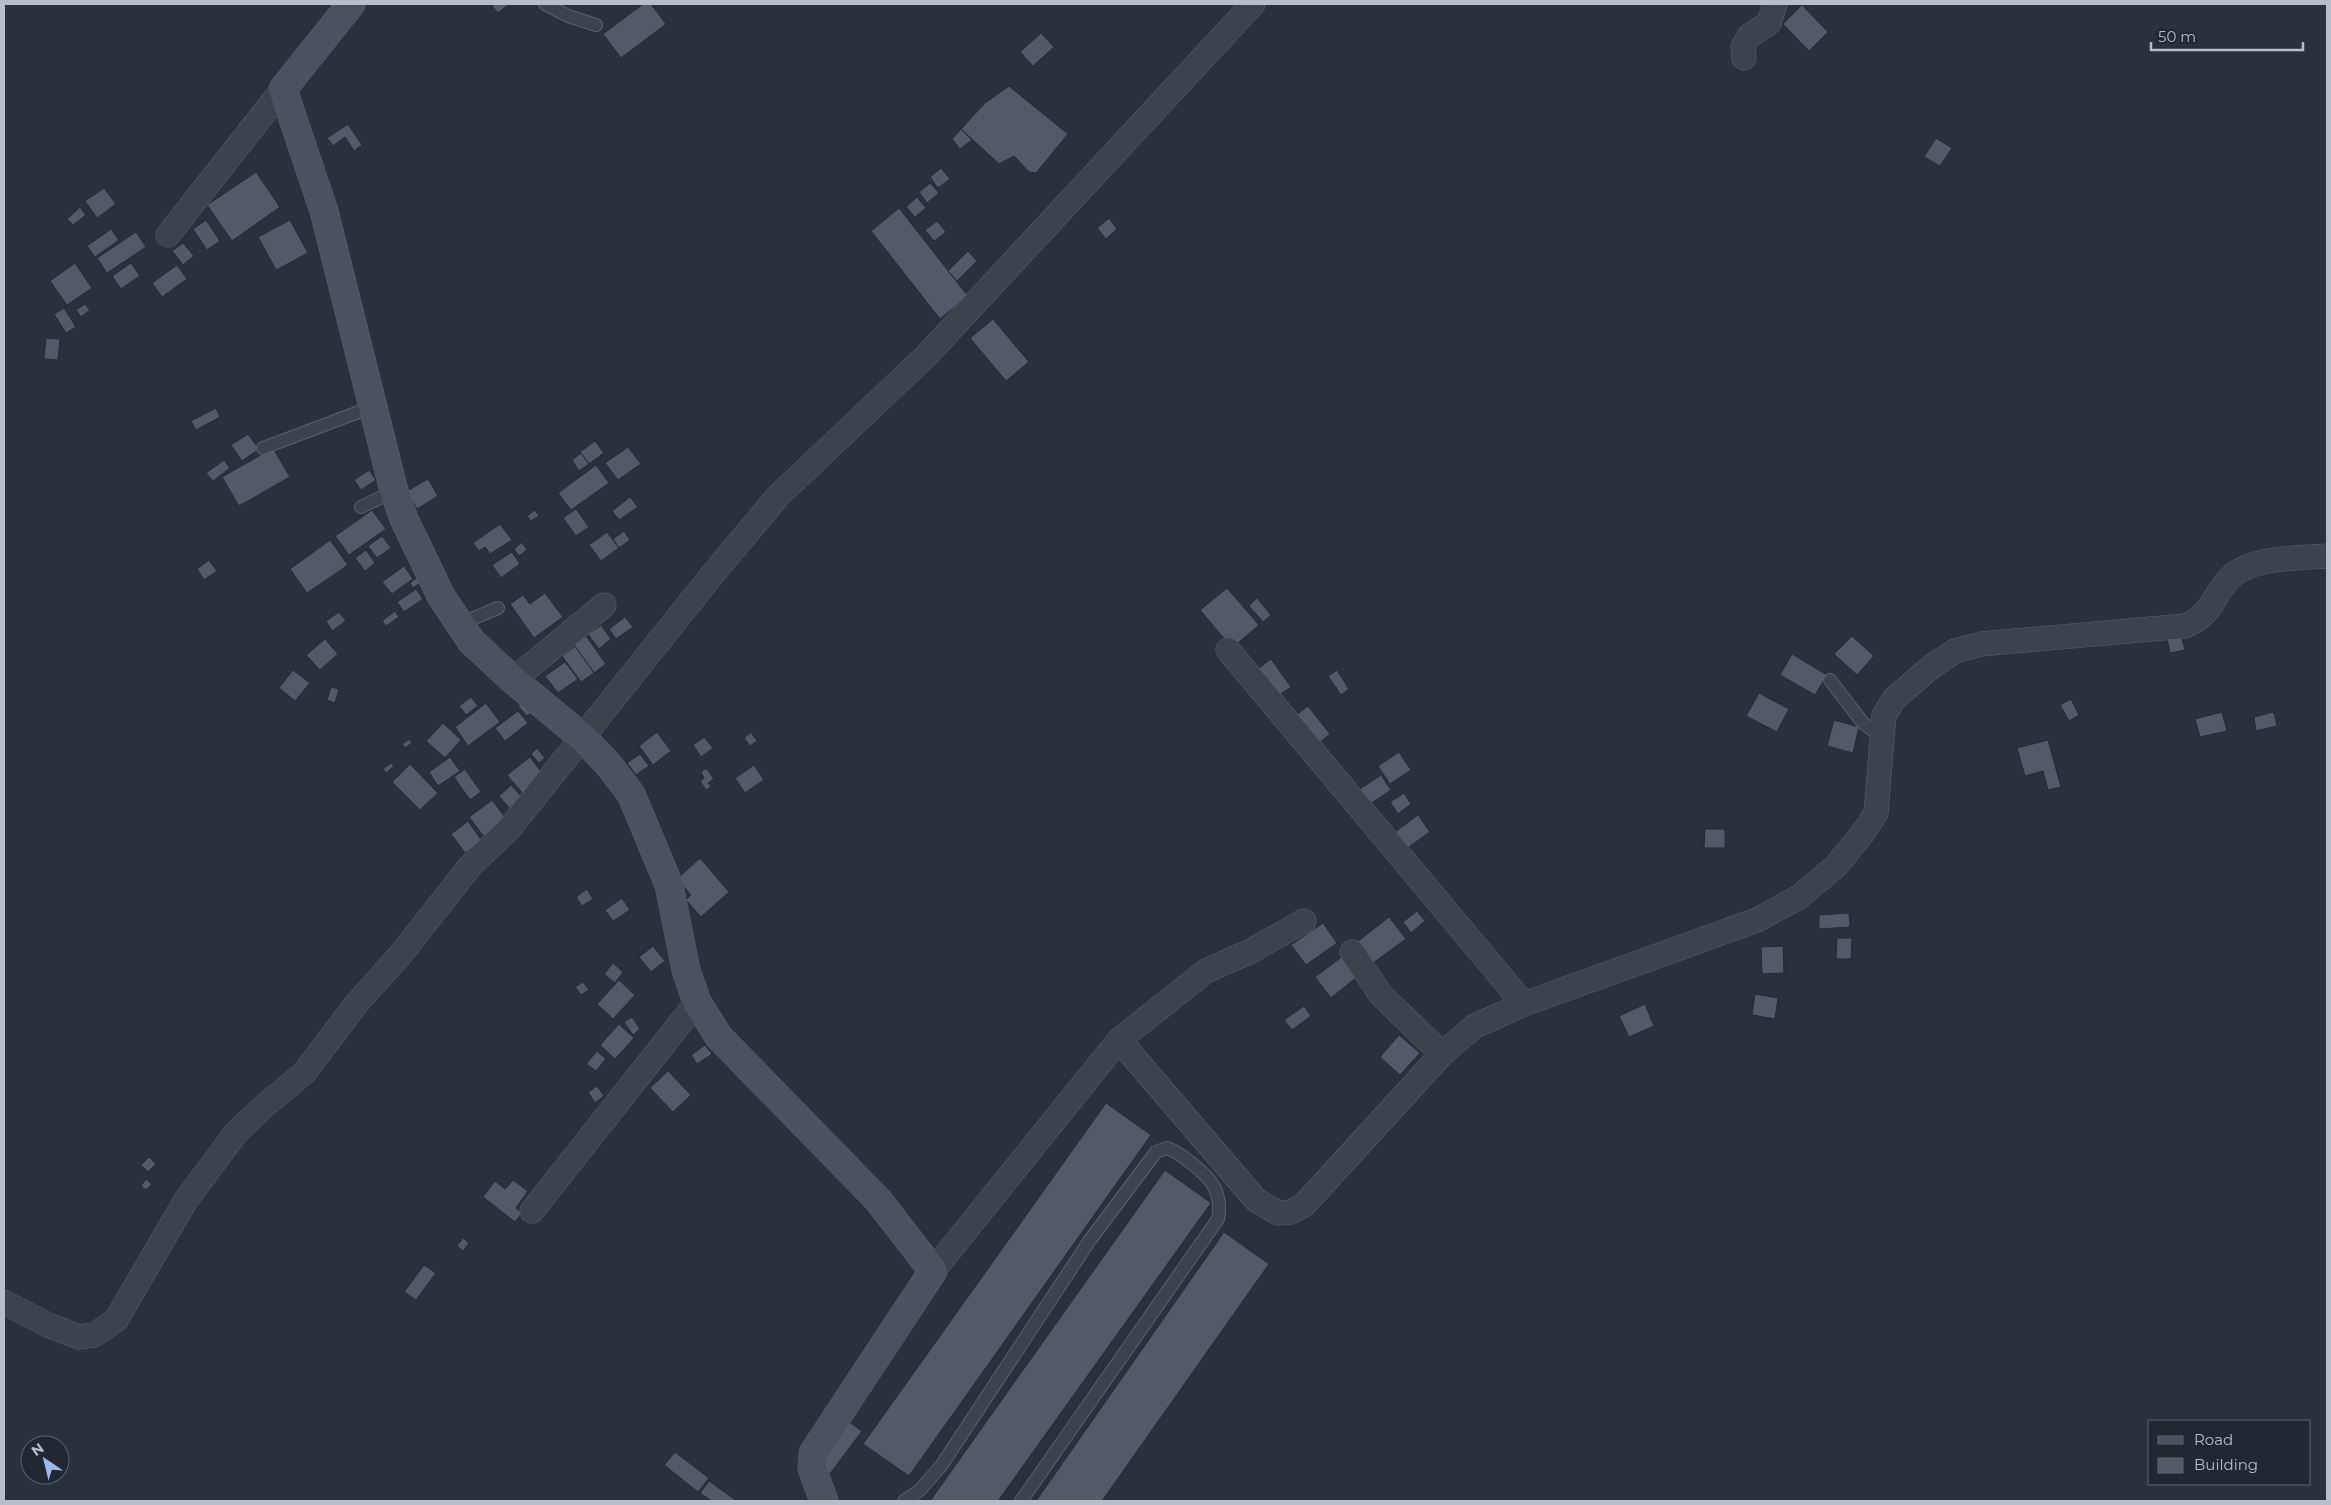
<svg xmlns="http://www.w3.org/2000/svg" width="2331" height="1505" font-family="Montserrat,sans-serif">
<rect width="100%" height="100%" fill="#28313c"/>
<!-- building -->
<g fill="#525a67" stroke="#232a34">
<path d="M495,4H509L498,13L492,6Z"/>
<path d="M643,4H651L666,24L621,58L603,34Z"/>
<path d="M1802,5L1828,32L1809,51L1783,24Z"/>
<path d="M1041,33L1054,47L1033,66L1020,52Z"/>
<path d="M1009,86L1068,134L1036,173L1029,172L1014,156L999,164L961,129L985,103Z"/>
<path d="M348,124L362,145L354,151L345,137L333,146L327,138Z"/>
<path d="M961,129L972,140L960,149L952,139Z"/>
<path d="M1936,138L1952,148L1940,166L1924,157Z"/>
<path d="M941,168L950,179L938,188L930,177Z"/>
<path d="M256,172L280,207L232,241L207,205Z"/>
<path d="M930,183L939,193L927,203L919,192Z"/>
<path d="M104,188L116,204L97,218L85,201Z"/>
<path d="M917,197L926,208L915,217L906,207Z"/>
<path d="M80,207L86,215L73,225L67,219Z"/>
<path d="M899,208L968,296L940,319L871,231Z"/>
<path d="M1109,218L1117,229L1106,239L1097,228Z"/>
<path d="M206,220L220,241L207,250L193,229Z"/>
<path d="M290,220L308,253L276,270L258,237Z"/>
<path d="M937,221L946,232L934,241L925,230Z"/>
<path d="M111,229L119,240L95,257L87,246Z"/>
<path d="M136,232L146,247L107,273L97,258Z"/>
<path d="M183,243L194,256L183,265L172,251Z"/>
<path d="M968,251L977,261L957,281L948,271Z"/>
<path d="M75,263L92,288L67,305L50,281Z"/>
<path d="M131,263L140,276L121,289L112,276Z"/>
<path d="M177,265L187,279L162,297L152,283Z"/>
<path d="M85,304L90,310L81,317L76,310Z"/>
<path d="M64,308L76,327L66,333L54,314Z"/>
<path d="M993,319L1029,362L1006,381L970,338Z"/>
<path d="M46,338L60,339L58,360L44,359Z"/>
<path d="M216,408L220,417L196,430L191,421Z"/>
<path d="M248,434L259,449L242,461L231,445Z"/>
<path d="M595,441L604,453L589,464L580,452Z"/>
<path d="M628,447L641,464L618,480L605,463Z"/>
<path d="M273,448L290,477L239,506L222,477Z"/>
<path d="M581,453L589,464L579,471L572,460Z"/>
<path d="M224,460L230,468L213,481L206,473Z"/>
<path d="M596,465L609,483L571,510L558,493Z"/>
<path d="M369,470L376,480L361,490L354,480Z"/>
<path d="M428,479L438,496L417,509L407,491Z"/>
<path d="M630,497L638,507L619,520L612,511Z"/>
<path d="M576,509L589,527L576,536L563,518Z"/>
<path d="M372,510L386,529L349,555L335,536Z"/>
<path d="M535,510L539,516L531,521L527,516Z"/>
<path d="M500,524L512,540L490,554L485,547L479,551L473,543Z"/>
<path d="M624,531L630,540L619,548L613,539Z"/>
<path d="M607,532L619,548L601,561L589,545Z"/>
<path d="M382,536L391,548L377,558L368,546Z"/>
<path d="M330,540L348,565L307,593L290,569Z"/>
<path d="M522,542L527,550L519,556L514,549Z"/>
<path d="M366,550L375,563L365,571L355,558Z"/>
<path d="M512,552L520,564L501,578L492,565Z"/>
<path d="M209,560L217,571L204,580L197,569Z"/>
<path d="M404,566L413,579L392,594L382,582Z"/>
<path d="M419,576L423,581L413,588L410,583Z"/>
<path d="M1227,588L1259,625L1232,648L1200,610Z"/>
<path d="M416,589L423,599L404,612L397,602Z"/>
<path d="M545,593L563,617L534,638L510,604L523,595L530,604Z"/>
<path d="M1257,598L1271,615L1263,622L1249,606Z"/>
<path d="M395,611L399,617L386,626L382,621Z"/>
<path d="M339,612L346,621L332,631L326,621Z"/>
<path d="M625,617L633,627L616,639L609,629Z"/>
<path d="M601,625L611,639L599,649L588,634Z"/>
<path d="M2181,635L2185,650L2170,653L2167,638Z"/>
<path d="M586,636L606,664L594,673L574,645Z"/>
<path d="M1852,636L1874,656L1857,675L1834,654Z"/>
<path d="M325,639L338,654L320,670L306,655Z"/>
<path d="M575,646L594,673L581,682L562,656Z"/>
<path d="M1792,654L1827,675L1815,695L1780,675Z"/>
<path d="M1271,659L1291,687L1275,698L1255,671Z"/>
<path d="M565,662L578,679L558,693L545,676Z"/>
<path d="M293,670L310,683L295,701L279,688Z"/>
<path d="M1337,670L1349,689L1341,695L1328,676Z"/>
<path d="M331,687L339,689L335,703L327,700Z"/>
<path d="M1759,693L1789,709L1777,732L1746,716Z"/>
<path d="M471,697L478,706L466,715L459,706Z"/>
<path d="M2071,699L2079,715L2069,721L2060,705Z"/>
<path d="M525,701L533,711L527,716L518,706Z"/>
<path d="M486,703L500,722L468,746L455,727Z"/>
<path d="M1308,706L1330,734L1318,744L1295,716Z"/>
<path d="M518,711L528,723L505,741L495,728Z"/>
<path d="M2222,712L2227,731L2200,737L2195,719Z"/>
<path d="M2274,712L2277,726L2256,731L2254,717Z"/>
<path d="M1834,720L1859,727L1853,753L1827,746Z"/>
<path d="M443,723L461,740L445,758L426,741Z"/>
<path d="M657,732L671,751L653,765L639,746Z"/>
<path d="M751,732L757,741L750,746L744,738Z"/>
<path d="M704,737L713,748L701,757L693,745Z"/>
<path d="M409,739L412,743L405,748L402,744Z"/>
<path d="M2048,740L2061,787L2048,790L2043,771L2025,776L2017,748Z"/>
<path d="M537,748L545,758L539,763L531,754Z"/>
<path d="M1399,752L1411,770L1390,784L1378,766Z"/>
<path d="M640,754L649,766L636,775L627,763Z"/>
<path d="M450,757L460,771L438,786L429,772Z"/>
<path d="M530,757L546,778L525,796L507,775Z"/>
<path d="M391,763L394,766L386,773L383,769Z"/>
<path d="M410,764L438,793L420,810L392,782Z"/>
<path d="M754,765L764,780L745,793L735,778Z"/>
<path d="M706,768L714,779L708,783L711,787L706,790L700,781L704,778L701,772Z"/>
<path d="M465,769L481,792L470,800L454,777Z"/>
<path d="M1381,775L1391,790L1370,804L1360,789Z"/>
<path d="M511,785L523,798L511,810L499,796Z"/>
<path d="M1404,793L1411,804L1398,814L1390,802Z"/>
<path d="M492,800L508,821L485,838L469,817Z"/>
<path d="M1418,815L1430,832L1403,851L1391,835Z"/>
<path d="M468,821L482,841L465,853L451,834Z"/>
<path d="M1705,829H1725V848H1704Z"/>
<path d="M700,858L729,892L701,917L686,900L691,895L677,879Z"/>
<path d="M587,889L593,899L582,906L576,897Z"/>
<path d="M622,898L630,910L613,921L605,910Z"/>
<path d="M1417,911L1425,921L1411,933L1403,922Z"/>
<path d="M1849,913L1850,927L1819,929V915Z"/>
<path d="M1389,917L1406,939L1373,963L1357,942Z"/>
<path d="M1323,923L1337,943L1306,965L1291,945Z"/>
<path d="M1837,938H1852L1851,959H1836Z"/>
<path d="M653,946L665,961L651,972L639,957Z"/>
<path d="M1783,946L1784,973L1762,974L1761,947Z"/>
<path d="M1343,956L1358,976L1331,998L1315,977Z"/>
<path d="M613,963L623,972L615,983L604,974Z"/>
<path d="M619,980L635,995L613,1019L597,1004Z"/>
<path d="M583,982L589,990L581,995L575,987Z"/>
<path d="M1755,994L1778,998L1775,1019L1752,1015Z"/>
<path d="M1645,1004L1654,1026L1629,1037L1619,1016Z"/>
<path d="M1304,1006L1311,1016L1292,1030L1284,1020Z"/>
<path d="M632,1017L640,1029L633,1035L624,1022Z"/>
<path d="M619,1024L634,1038L615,1059L600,1045Z"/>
<path d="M1399,1035L1420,1053L1400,1075L1380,1057Z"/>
<path d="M705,1045L712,1054L697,1064L691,1055Z"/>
<path d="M597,1051L606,1059L596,1071L586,1064Z"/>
<path d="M668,1071L691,1095L673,1112L650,1088Z"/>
<path d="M597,1086L604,1096L595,1103L588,1092Z"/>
<path d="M1106,1103L1151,1135L909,1476L863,1444Z"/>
<path d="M149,1157L156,1164L148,1172L141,1165Z"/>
<path d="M1165,1170L1211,1203L998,1501H930Z"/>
<path d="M146,1179L152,1184L146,1190L141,1186Z"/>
<path d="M513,1180L528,1191L516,1208L522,1213L515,1222L483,1197L495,1181L505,1189Z"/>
<path d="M1224,1232L1269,1264L1102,1501H1036Z"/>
<path d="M463,1238L469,1243L463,1251L457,1246Z"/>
<path d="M424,1265L436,1273L416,1300L404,1292Z"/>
<path d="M849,1422L862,1431L829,1475L816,1465Z"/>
<path d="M675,1452L709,1478L698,1492L664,1465Z"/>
<path d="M709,1481L737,1501H712L700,1493Z"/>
</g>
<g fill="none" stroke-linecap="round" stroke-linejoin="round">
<defs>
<g id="lane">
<path d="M545,4L568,16L596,25"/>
<path d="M263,448L372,407"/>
<path d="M361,507L394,491"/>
<path d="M460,624L498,608"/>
<path d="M1830,680L1863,723L1883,737"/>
<path d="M904,1501L920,1490L941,1466L1090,1240L1156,1152L1167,1148C1179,1152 1206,1173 1213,1185C1219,1195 1220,1208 1218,1219L1021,1501"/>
</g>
<g id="street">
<path d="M1744,58L1743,47L1749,36L1769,23L1775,4"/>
<path d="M168,235L283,89"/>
<path d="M1228,650L1524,1004"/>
<path d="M513,680L604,605"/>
<path d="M1352,952L1381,995L1442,1054"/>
<path d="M1119,1040L1206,971L1251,951L1304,921"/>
<path d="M532,1211L697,1002"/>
<path d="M933,1271L1119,1040L1256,1200L1278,1213L1291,1212L1304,1205L1442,1054L1475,1026L1524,1004L1757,920L1799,897L1835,867L1863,833L1876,813L1884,715L1894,699L1931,667L1955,651L1981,644L2185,626C2215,613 2212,595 2231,577C2252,557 2300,558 2327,556"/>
<path d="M4,1302L48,1325L79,1337L94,1335L116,1320L186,1200L236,1133L263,1107L304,1073L357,1003L401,954L471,865L509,829L712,575L778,496L926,356L1253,4"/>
</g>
<path id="secondary" d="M351,4L283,89L324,211L394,491L404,519L441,596L471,641L513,680L583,738L608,764L631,794L669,885L686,970L697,1002L719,1037L878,1200L933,1271L813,1453L812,1468L824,1501"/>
</defs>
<!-- lane casing -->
<use href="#lane" stroke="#5a616b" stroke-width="14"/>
<!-- street casing -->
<use href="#street" stroke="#5a616b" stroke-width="25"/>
<!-- secondary casing -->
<use href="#secondary" stroke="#5a616b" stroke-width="29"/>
<!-- lane -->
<use href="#lane" stroke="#3c434d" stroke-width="12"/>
<!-- street -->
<use href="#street" stroke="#3c434d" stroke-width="24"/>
<!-- secondary -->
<use href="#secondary" stroke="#4a525f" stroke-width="28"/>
</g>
<!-- border -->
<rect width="2331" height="1505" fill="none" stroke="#b8bec8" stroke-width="10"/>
<!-- legend -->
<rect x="2148" y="1420" width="162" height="65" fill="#202832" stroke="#5d646e"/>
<rect x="2158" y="1436" width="25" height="8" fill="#4a525f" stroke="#5d646e"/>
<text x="2194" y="1445" font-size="15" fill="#b8bec8">Road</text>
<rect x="2158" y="1458" width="25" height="15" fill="#525a67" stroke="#5d646e"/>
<text x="2194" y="1470" font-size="15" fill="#b8bec8">Building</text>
<!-- north arrow -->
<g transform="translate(45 1460) rotate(325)"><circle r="24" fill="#202832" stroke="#5d646e"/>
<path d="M0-4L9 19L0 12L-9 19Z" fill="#99b8ec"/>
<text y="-8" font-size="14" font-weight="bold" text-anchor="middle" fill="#b8bec8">N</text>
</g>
<!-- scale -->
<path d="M2151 42v8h152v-8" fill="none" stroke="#b8bec8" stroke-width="2.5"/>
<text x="2158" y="42" font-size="15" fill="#b8bec8" stroke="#202832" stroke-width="4" paint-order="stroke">50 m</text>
</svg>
